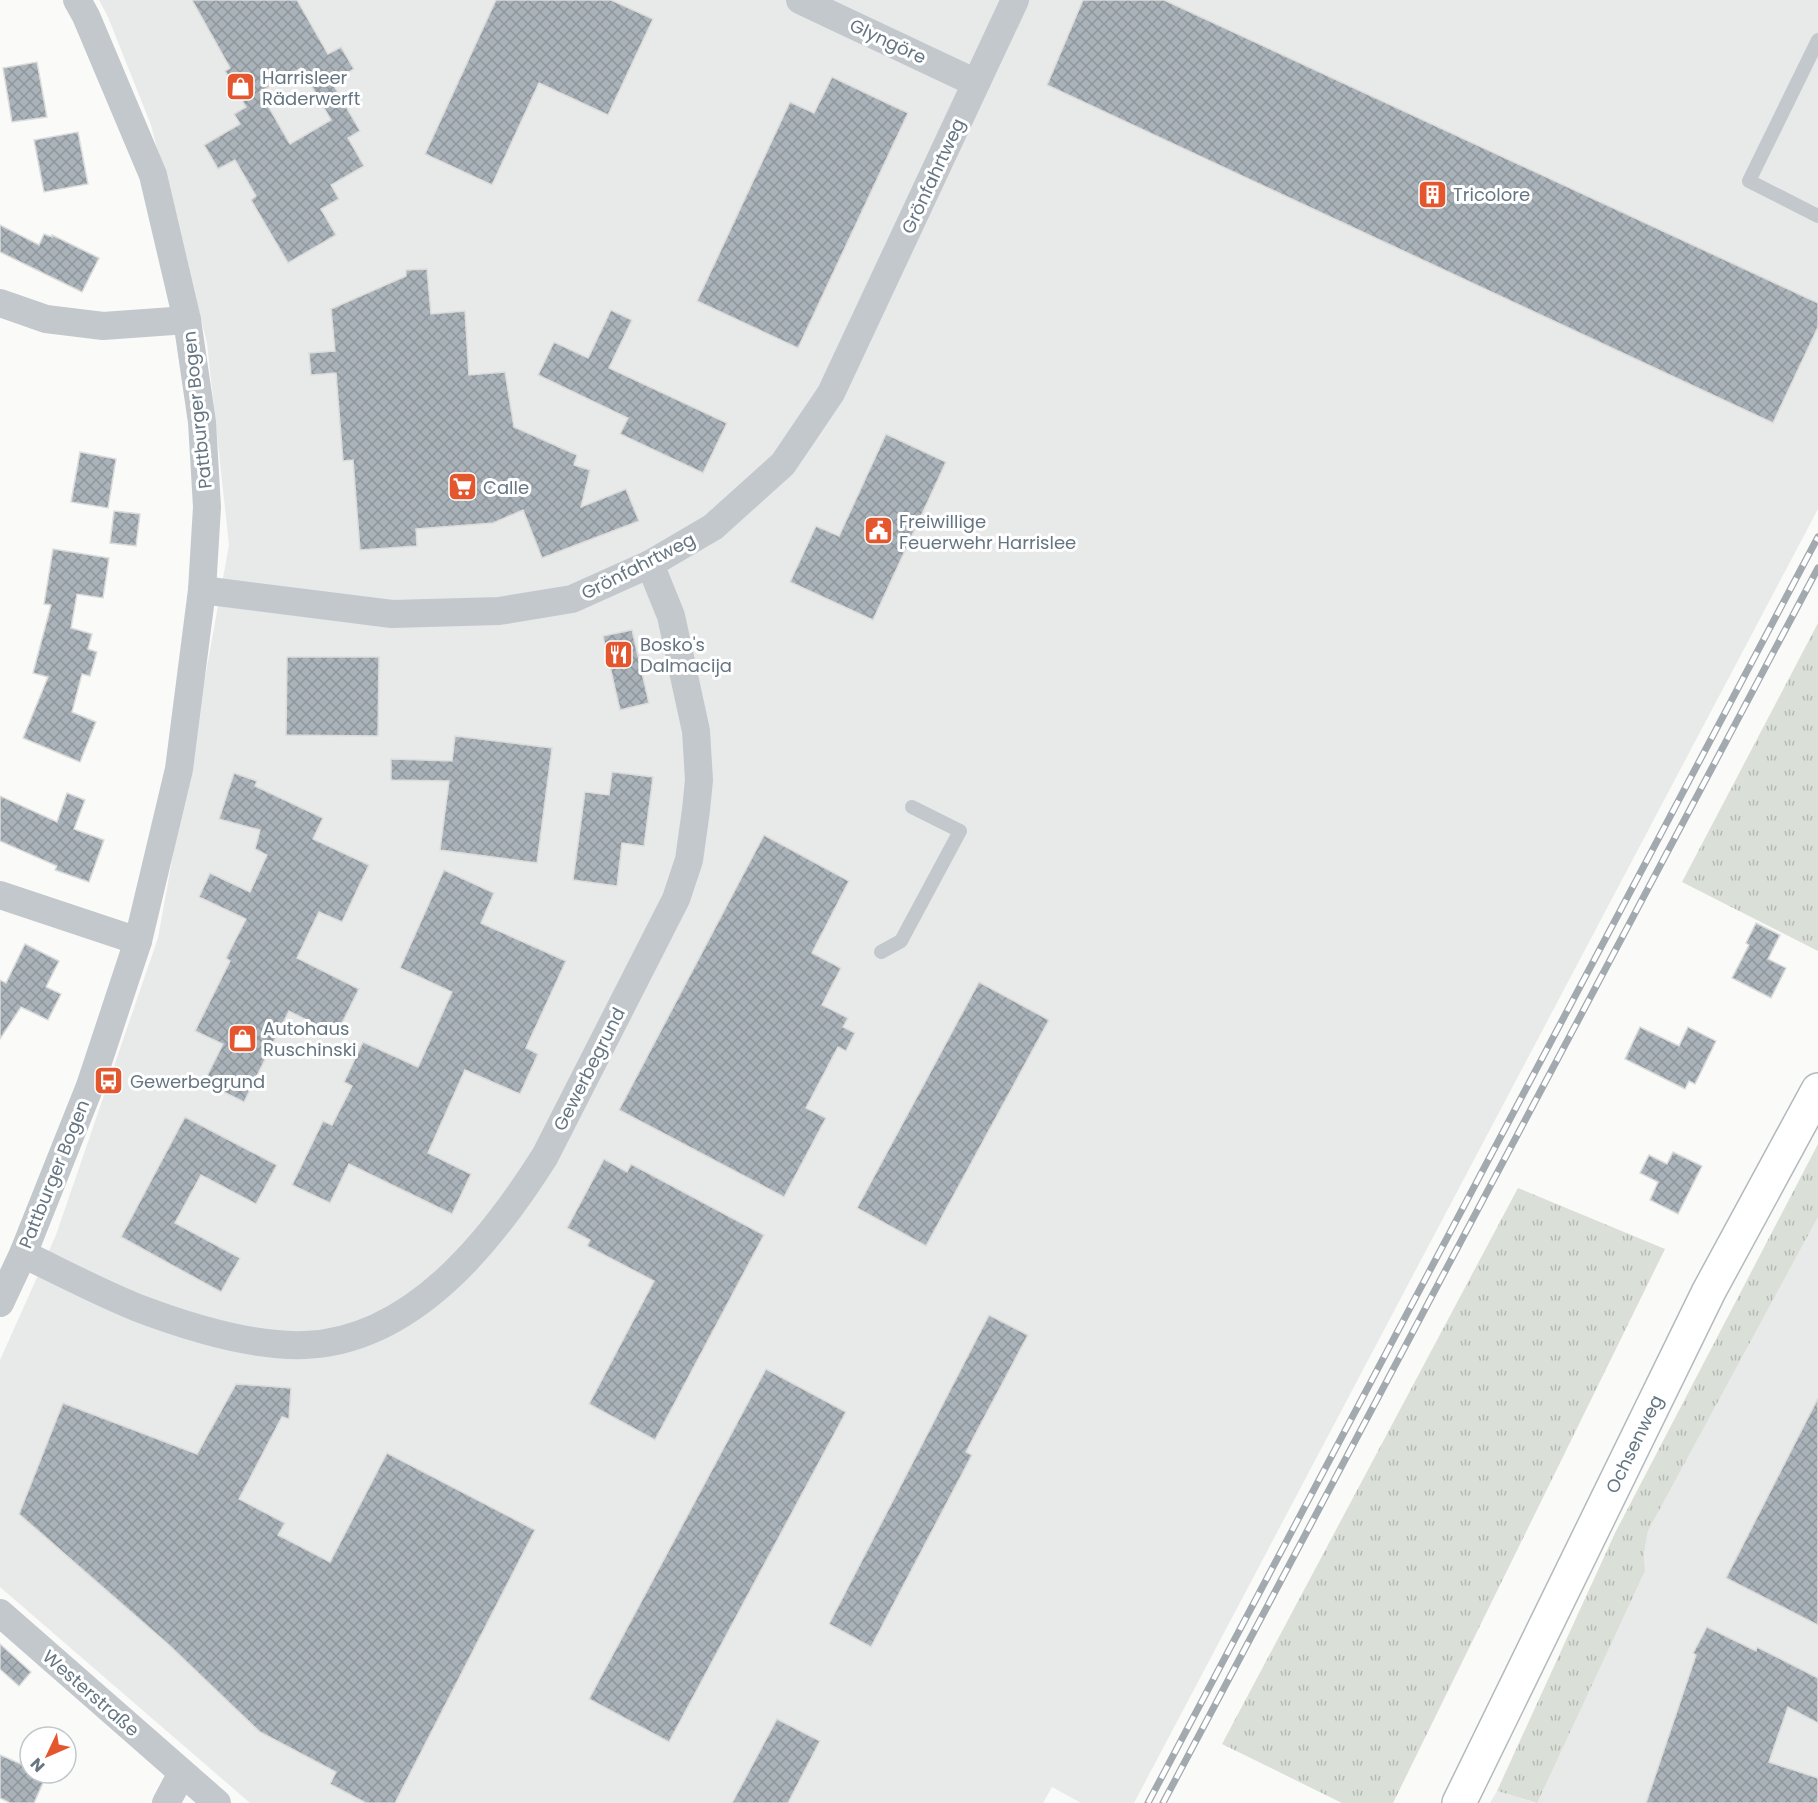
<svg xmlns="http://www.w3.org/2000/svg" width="1818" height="1803" font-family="Poppins,sans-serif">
<defs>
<pattern id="grass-tufts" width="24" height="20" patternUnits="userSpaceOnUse" patternTransform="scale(1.5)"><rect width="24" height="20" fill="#dadfd7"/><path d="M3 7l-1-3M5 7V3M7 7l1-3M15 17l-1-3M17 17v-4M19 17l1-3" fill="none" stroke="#b4b9b4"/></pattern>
<pattern id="building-cross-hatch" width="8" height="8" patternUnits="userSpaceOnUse" patternTransform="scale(1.5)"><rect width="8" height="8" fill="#aab3b9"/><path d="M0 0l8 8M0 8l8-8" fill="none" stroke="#8e969c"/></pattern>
</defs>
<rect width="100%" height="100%" fill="#fafaf8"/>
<!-- built -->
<g fill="#e8e9e9">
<path d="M99,0H1818V509L1134,1803H1081L1052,1787L1043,1803H250L0,1587V1360L56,1235L158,938L229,545L207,343L151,125L108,17Z"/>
<path d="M1818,1217V1803H1490L1497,1791L1536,1803L1645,1571L1644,1553L1648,1531Z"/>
</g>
<!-- grass -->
<g fill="url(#grass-tufts)">
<path d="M1818,623V951L1682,882Z"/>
<path d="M1818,1144V1217L1648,1531L1644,1553L1645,1571L1537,1803L1497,1791L1615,1533Z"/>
<path d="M1518,1188L1665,1249L1393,1803H1342L1222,1744Z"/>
</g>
<!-- building -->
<g fill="url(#building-cross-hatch)" stroke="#dcdcda" stroke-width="1.5" fill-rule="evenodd">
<path d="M192,0H297L328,54L341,47L354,69L341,76L342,79L333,84L360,131L348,138L364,166L331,185L339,199L321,209L336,235L288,263L251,200L256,196L235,160L218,169L204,145L240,124L234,114L246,107L225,71L230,68ZM301,68L331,120L290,144L260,92Z"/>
<path d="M496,0H611L653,19L608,115L539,83L492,185L425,154Z"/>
<path d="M1083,0H1164L1818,303V327L1773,423L1047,85Z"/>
<path d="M37,62L47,117L12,122L3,68Z"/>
<path d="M832,77L908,113L798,348L697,301L790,102L814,113Z"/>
<path d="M78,132L88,184L44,192L34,140Z"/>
<path d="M0,225L39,245L44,234L52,237V235L99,258L82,292L0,252Z"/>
<path d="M427,269L431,314L465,311L469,375L505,372L514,427L577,455L574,465L590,470L581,507L626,489L639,521L542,558L523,510L493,523L416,529L417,546L360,550L353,460L343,461L336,373L311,375L309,353L335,351L331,309L406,276V270Z"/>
<path d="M611,310L632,320L609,368L727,423L703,473L620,434L628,418L538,375L554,342L588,358Z"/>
<path d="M886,434L946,462L873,620L790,582L816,526L839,536Z"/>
<path d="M80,452L116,459L108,508L71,502Z"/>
<path d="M114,511L140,514L136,546L110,543Z"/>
<path d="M53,549L109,558L103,598L77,594L71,628L92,634L88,649L97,652L90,676L82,674L72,712L96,722L80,762L23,738L48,677L33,673L51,605L44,604Z"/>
<path d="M632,630L649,703L620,710L603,636Z"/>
<path d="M287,657H379L378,736L286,735Z"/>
<path d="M455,736L552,748L537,863L440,850L449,781L391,780V759L452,761Z"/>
<path d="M612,772L653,777L644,846L622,843L617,886L573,880L585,792L609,795Z"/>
<path d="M234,773L257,781L255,786L323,818L313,839L369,865L342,922L319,912L297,958L359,989L336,1035L289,1011L244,1102L204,1082L223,1044L195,1031L230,961L226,958L246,919L199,897L210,873L250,892L267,855L255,849L260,830L219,819Z"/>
<path d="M67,793L85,800L74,829L104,840L89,882L55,870L57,866L0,841V796L57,822Z"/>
<path d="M764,835L849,881L812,953L841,968L822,1005L848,1018L843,1027L855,1033L846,1051L838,1047L806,1108L826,1118L784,1197L619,1110Z"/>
<path d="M444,870L494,893L481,923L566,961L526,1048L538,1054L520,1094L465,1070L428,1153L471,1174L452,1214L349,1164L330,1203L292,1185L323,1121L332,1125L352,1086L344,1082L363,1042L418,1067L452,992L400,968Z"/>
<path d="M1756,923L1780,935L1768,959L1786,968L1771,998L1732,978L1749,945L1746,943Z"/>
<path d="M25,944L59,961L46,987L61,994L48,1020L21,1007L0,1039V980L6,983Z"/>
<path d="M979,982L1049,1020L926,1246L857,1208Z"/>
<path d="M1640,1027L1679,1046L1688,1027L1716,1041L1695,1084L1689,1081L1685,1089L1625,1059Z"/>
<path d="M185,1117L277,1165L256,1204L201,1175L175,1223L240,1258L221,1292L121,1237Z"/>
<path d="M1673,1152L1702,1166L1678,1214L1650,1200L1658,1182L1640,1173L1649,1155L1667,1164Z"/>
<path d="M604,1159L627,1172L631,1164L764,1235L655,1440L589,1404L654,1281L587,1246L590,1240L567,1228Z"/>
<path d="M989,1315L1028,1335L966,1452L972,1455L871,1647L829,1624Z"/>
<path d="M766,1369L846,1412L669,1742L589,1699Z"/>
<path d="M236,1384L291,1388L289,1419L282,1417L239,1499L285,1523L278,1535L330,1562L387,1453L535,1530L395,1803H366L330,1784L336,1772L260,1732L168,1644L19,1514L63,1403L197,1454Z"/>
<path d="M1818,1398V1625L1726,1578Z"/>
<path d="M1707,1627L1756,1651L1757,1647L1818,1678V1723L1788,1707L1769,1762L1818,1778V1803H1646L1696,1655L1693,1653Z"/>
<path d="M0,1644L31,1672L19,1686L0,1669Z"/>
<path d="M777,1719L820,1741L788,1803H732Z"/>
<path d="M0,1755L30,1768V1773H40L46,1776L34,1803H10L0,1798Z"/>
</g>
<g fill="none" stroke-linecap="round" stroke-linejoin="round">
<defs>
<path id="secondary" d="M1459,1803L1709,1291L1818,1090"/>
</defs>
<!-- secondary casing -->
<use href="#secondary" stroke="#b3babf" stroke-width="36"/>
<!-- service -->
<g stroke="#c3c8cc" stroke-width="14">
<path d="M1818,40L1749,181L1818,216"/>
<path d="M881,952L901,941L960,831L912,807"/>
</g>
<!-- minor -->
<g stroke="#c3c8cc" stroke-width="28">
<path d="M800,0L976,83"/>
<path d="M0,303L46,319L103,326L187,320"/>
<path d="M202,590L392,614L499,611L572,599L650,564L713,527L783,464L831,393L1015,0"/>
<path d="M0,895L138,941"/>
<path d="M23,1254C61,1272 98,1292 138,1308C188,1327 251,1347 305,1345C413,1341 492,1240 545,1156L676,899L689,860L696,810L699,780L696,731L671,616L650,564"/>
<path d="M0,1303L23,1254L90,1086L138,941L179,769L202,590L207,507L202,422L187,320L153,175L86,16L77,0"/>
<path d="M0,1613L217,1803"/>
<path d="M166,1803L182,1773"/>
</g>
<!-- secondary -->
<use href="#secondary" stroke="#fff" stroke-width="33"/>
<defs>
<g id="rail">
<path d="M1148,1803L1818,537"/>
<path d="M1163,1803L1818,568"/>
</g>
</defs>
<!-- rail casing -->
<use href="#rail" stroke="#a2aab0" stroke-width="7"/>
<!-- rail -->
<use href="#rail" stroke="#fff" stroke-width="4.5" stroke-dasharray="14" stroke-linecap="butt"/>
</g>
<!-- icons -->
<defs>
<symbol id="shop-square" viewBox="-11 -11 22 22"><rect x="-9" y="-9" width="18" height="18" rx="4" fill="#e4572e" stroke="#fff"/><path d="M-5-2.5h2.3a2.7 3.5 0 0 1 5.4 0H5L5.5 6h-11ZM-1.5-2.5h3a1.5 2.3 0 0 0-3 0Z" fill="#fff"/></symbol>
<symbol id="building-square" viewBox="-11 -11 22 22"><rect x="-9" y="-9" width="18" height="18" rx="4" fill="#e4572e" stroke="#fff"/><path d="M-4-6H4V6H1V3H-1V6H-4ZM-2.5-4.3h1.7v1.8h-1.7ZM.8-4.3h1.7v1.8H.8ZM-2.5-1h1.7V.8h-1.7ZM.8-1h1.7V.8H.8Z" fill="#fff"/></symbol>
<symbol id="supermarket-square" viewBox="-11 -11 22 22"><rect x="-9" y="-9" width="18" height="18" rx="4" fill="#e4572e" stroke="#fff"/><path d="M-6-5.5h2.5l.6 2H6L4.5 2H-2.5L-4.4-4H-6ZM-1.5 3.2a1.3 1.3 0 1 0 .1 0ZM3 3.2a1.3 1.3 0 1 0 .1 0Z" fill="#fff"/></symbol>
<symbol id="civic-square" viewBox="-11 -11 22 22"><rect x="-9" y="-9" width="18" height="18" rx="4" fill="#e4572e" stroke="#fff"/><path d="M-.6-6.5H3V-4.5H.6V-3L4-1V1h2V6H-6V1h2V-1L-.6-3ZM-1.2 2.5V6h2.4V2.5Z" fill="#fff"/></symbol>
<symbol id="restaurant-square" viewBox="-11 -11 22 22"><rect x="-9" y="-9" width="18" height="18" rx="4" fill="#e4572e" stroke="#fff"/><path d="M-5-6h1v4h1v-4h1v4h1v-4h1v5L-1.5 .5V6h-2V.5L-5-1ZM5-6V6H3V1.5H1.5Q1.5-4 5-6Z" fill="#fff"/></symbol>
<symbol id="bus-square" viewBox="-11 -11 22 22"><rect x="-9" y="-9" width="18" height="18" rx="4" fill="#e4572e" stroke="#fff"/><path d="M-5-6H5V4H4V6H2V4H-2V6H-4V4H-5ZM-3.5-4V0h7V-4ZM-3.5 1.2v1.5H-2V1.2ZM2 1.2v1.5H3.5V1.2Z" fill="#fff"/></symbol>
</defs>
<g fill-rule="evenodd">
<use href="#shop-square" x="224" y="70" width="33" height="33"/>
<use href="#building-square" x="1416" y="178" width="33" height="33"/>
<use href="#supermarket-square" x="446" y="470" width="33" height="33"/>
<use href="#civic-square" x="862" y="514" width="33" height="33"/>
<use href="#restaurant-square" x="602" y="638" width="33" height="33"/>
<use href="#shop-square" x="226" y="1022" width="33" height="33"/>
<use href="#bus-square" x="92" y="1064" width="33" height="33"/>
</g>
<g text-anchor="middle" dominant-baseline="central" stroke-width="6" stroke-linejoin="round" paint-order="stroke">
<!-- street labels -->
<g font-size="18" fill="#657683" stroke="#fff">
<text transform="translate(888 41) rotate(25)">Glyngöre</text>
<text transform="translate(933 176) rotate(-65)">Grönfahrtweg</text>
<text transform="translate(197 410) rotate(-96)">Pattburger Bogen</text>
<text transform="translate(638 566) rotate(-27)">Grönfahrtweg</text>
<text transform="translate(589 1069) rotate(-63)">Gewerbegrund</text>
<text transform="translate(54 1174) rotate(-68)">Pattburger Bogen</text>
<text transform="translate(1634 1444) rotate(-64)">Ochsenweg</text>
<text transform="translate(91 1693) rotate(41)">Westerstraße</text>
</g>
<!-- poi labels -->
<g font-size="18" fill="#657683" stroke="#fff" text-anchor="start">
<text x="262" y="77">Harrisleer<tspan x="262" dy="21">Räderwerft</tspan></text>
<text x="1453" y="194">Tricolore</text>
<text x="483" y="487">Calle</text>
<text x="899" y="521">Freiwillige<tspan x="899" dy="21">Feuerwehr Harrislee</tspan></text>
<text x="640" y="644">Bosko's<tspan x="640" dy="21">Dalmacija</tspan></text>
<text x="263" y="1028">Autohaus<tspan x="263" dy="21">Ruschinski</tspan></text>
<text x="130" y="1081">Gewerbegrund</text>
</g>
</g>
<!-- north arrow -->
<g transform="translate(48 1755) rotate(226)"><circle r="28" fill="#ffffff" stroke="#c1c8cd" stroke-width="1.5"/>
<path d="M0-4.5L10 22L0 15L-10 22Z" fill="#e4572e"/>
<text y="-9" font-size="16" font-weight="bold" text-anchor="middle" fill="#657683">N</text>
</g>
</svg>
